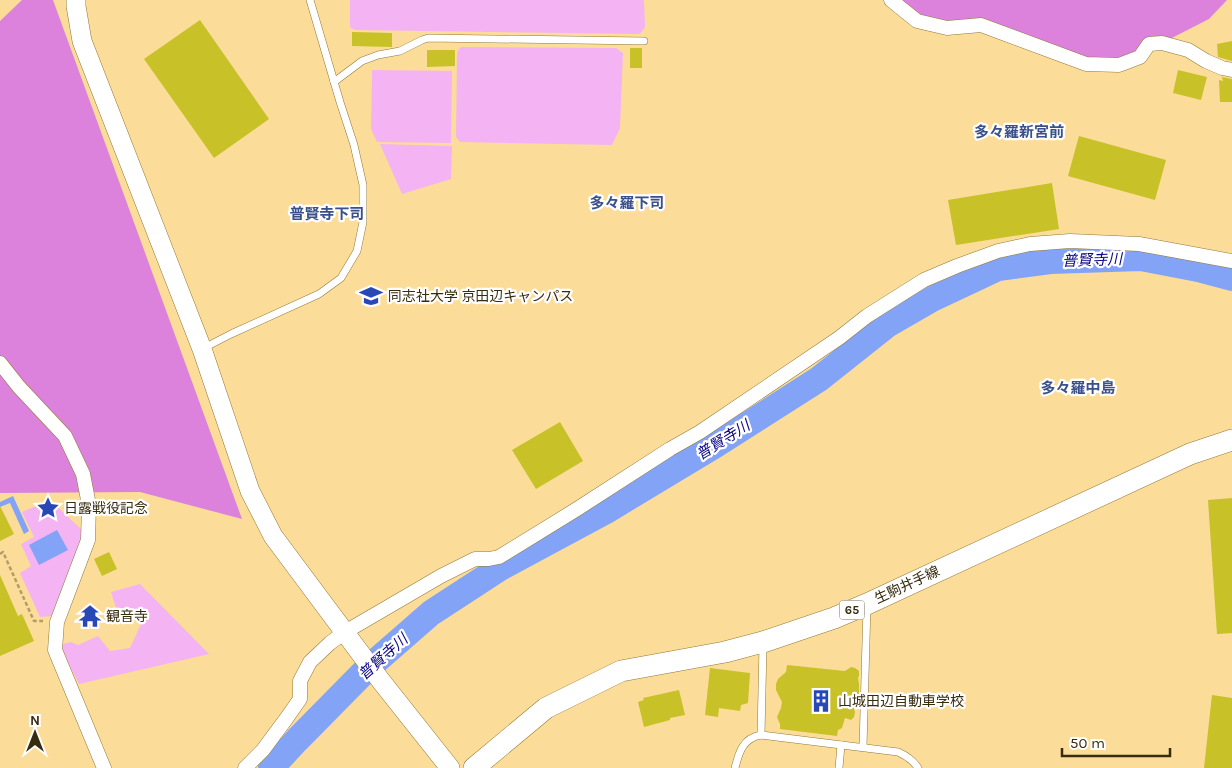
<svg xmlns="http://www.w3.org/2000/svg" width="1232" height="768" font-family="Karla,'Noto Sans JP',sans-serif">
<rect width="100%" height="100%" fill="#fbdd99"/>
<!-- green -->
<g fill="#f4b3f3">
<path d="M350,0H644L645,27L640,34L355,30L350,27Z"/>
<path d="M461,47L616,48L623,53L620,128L612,145L460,142L456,137L457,52Z"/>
<path d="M372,70L452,71L451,143L377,142L371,129Z"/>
<path d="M380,144L452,146L451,179L402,194Z"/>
<path d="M50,500L81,529L82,536L52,616L40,617L20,573L31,566L21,544L34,537L22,512Z"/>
<path d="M140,584L209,654L79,684L59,645L71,642L78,645L98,636L110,651L130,648L142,622L117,611L111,592Z"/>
</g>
<!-- forest -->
<g fill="#dc82dd">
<path d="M22,0H53L242,519L140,492L0,493V21Z"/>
<path d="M891,0H1227L1209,19L1162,43L1140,57L1086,64L981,25L917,21Z"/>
</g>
<!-- water -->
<g fill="#82a3f6">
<path d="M13,496L29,531L24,534L10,503L0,507V502Z"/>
<path d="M57,530L68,550L39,565L29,545Z"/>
</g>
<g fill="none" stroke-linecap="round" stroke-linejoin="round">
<!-- river -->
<path stroke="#82a3f6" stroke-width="26" d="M271,768L297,740L368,668L431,613L500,568L606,511L717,444L819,379L887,325L932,299L998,268L1050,261L1141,258L1198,269L1232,278"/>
</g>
<!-- building -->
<g fill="#c8c127">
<path d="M200,20L269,119L214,158L144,59Z"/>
<path d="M352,32L392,33V47L352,46Z"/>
<path d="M1232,41V61L1218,57L1217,44Z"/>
<rect x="630" y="48" width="12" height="20"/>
<path d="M427,50H455V66L427,67Z"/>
<path d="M1178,70L1207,77L1201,100L1173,93Z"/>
<path d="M1222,77L1232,79V102H1220L1219,80L1223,81Z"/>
<path d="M1079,136L1166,160L1155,200L1068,176Z"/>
<path d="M1052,183L1059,229L956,245L948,200Z"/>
<path d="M560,422L583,461L536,489L512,450Z"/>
<path d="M1232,498V633L1217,634L1208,500Z"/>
<path d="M0,506L14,534L0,541Z"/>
<path d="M109,552L117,569L102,576L94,559Z"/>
<path d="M0,575L18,616L22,614L34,641L0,656Z"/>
<path d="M787,665L845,671L851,667L855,668L859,671V676L858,678L859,684V703L854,709L855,712L854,717L851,720L845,718L842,728L838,730L837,736L780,729V724L777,717L781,708L782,702L776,690V684L778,679L786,672Z"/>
<path d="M710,668L750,673L748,703L741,705L740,711L719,708L718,717L705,715Z"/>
<path d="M679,690L685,715L670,718V720L644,727L638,702L644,700L643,698Z"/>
<path d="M1212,695L1232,698V768H1204Z"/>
</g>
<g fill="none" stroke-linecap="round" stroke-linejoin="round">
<defs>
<g id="lane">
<path d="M334,82L362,61L378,55L400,51L422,40L428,38L644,41"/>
<path d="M202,349L231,334L319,294L341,278L357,251L363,222V185L354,145L340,102L310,0"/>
<path d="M761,735L763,645"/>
<path d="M863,747L867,606"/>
<path d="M735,768C739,752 743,738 761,735L898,752C907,756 913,760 918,768"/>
<path d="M839,768L841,745"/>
</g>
<g id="street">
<path d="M891,0L917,21L947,28L981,25L1086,64L1119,65L1140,57L1149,44L1162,43L1188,50L1206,61L1222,68L1232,70"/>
<path d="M0,363L19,387L65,436L83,474L89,505L88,540L57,622L55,650L104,768"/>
<path d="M245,768L263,750L286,719L300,699V681L310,662L330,643L345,632L441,576L475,559H489L499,557L577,509L670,449L700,432L839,338L867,316L924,280L957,266L998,251L1030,244L1070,241L1139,244L1232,261"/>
</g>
<path id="secondary" d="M76,0V6L82,41L202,349L250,491L273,536L381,681L450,768"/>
<path id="primary" d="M474,768L546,708L621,671L725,652L763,642L834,618L867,604L1190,454L1232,440"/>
</defs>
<!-- lane casing -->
<use href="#lane" stroke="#937835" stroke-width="8"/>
<!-- street casing -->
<use href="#street" stroke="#937835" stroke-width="15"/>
<!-- secondary casing -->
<use href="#secondary" stroke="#937835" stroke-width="20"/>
<!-- primary casing -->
<use href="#primary" stroke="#937835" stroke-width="22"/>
<!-- path -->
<path stroke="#b39c67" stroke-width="2.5" stroke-dasharray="4 2.5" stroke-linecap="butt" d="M0,554L3,552L34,621H43"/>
<!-- lane -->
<use href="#lane" stroke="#fff" stroke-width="7"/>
<!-- street -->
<use href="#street" stroke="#fff" stroke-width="14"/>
<!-- secondary -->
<use href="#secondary" stroke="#fff" stroke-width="19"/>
<!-- primary -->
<use href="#primary" stroke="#fff" stroke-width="21"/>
</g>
<!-- icons -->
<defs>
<symbol id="university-bare" viewBox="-9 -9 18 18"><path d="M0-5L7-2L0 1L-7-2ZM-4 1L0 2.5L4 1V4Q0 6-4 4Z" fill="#2948b8" stroke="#fff" stroke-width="2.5" paint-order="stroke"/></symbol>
<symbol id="sight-bare" viewBox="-9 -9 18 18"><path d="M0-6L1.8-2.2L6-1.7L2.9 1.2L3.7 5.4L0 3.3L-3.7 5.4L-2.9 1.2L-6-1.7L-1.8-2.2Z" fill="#2948b8" stroke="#fff" stroke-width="2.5" paint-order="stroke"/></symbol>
<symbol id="temple-bare" viewBox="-9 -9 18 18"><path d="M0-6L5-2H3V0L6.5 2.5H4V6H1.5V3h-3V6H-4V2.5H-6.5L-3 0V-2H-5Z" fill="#2948b8" stroke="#fff" stroke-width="2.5" paint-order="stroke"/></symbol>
<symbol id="building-bare" viewBox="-9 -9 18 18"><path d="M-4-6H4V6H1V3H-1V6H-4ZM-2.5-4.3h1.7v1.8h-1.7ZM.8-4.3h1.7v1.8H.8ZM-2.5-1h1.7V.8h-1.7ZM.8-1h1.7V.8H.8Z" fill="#2948b8" stroke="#fff" stroke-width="2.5" paint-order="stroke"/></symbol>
</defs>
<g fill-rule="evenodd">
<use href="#university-bare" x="355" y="280" width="32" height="32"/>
<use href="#sight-bare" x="32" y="492" width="32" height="32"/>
<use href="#temple-bare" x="74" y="600" width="32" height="32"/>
<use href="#building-bare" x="805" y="685" width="32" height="32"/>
</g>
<g text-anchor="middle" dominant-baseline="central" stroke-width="4.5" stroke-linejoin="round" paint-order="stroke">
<!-- shield labels -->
<rect fill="#fff" stroke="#746b58" stroke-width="1" x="839.5" y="600.5" width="25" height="19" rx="4"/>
<g font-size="12" font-weight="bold" fill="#382c10">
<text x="852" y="610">65</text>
</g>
<!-- poi labels -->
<g font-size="14" fill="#382c10" stroke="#fff" text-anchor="start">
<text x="388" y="296">同志社大学 京田辺キャンパス</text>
<text x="64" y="508">日露戦役記念</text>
<text x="106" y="616">観音寺</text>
<text x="838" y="701">山城田辺自動車学校</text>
</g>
<!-- street labels -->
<g font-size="14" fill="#382c10" stroke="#fff">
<text transform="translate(907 585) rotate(-25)">生駒井手線</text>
</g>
<!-- neighbourhood labels -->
<g font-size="15" font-weight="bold" fill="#3a508a" stroke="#fff">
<text x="1019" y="132">多々羅新宮前</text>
<text x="627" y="203">多々羅下司</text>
<text x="327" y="214">普賢寺下司</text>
<text x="1078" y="388">多々羅中島</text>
</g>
<!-- water labels -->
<g font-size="15" font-style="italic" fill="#0b0587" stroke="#fff">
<text transform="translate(1092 260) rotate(-2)">普賢寺川</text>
<text transform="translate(723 440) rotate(-32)">普賢寺川</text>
<text transform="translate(383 657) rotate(-42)">普賢寺川</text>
</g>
</g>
<!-- north arrow -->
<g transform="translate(35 733)" stroke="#ffffff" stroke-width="4" paint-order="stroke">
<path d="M0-4L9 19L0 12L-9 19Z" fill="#382c10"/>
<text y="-8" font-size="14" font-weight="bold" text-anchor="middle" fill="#382c10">N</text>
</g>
<!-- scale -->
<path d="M1062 748v8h108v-8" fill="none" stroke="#382c10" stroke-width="2.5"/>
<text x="1070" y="748" font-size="15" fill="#382c10" stroke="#ffffff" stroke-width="4" paint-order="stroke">50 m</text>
</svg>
